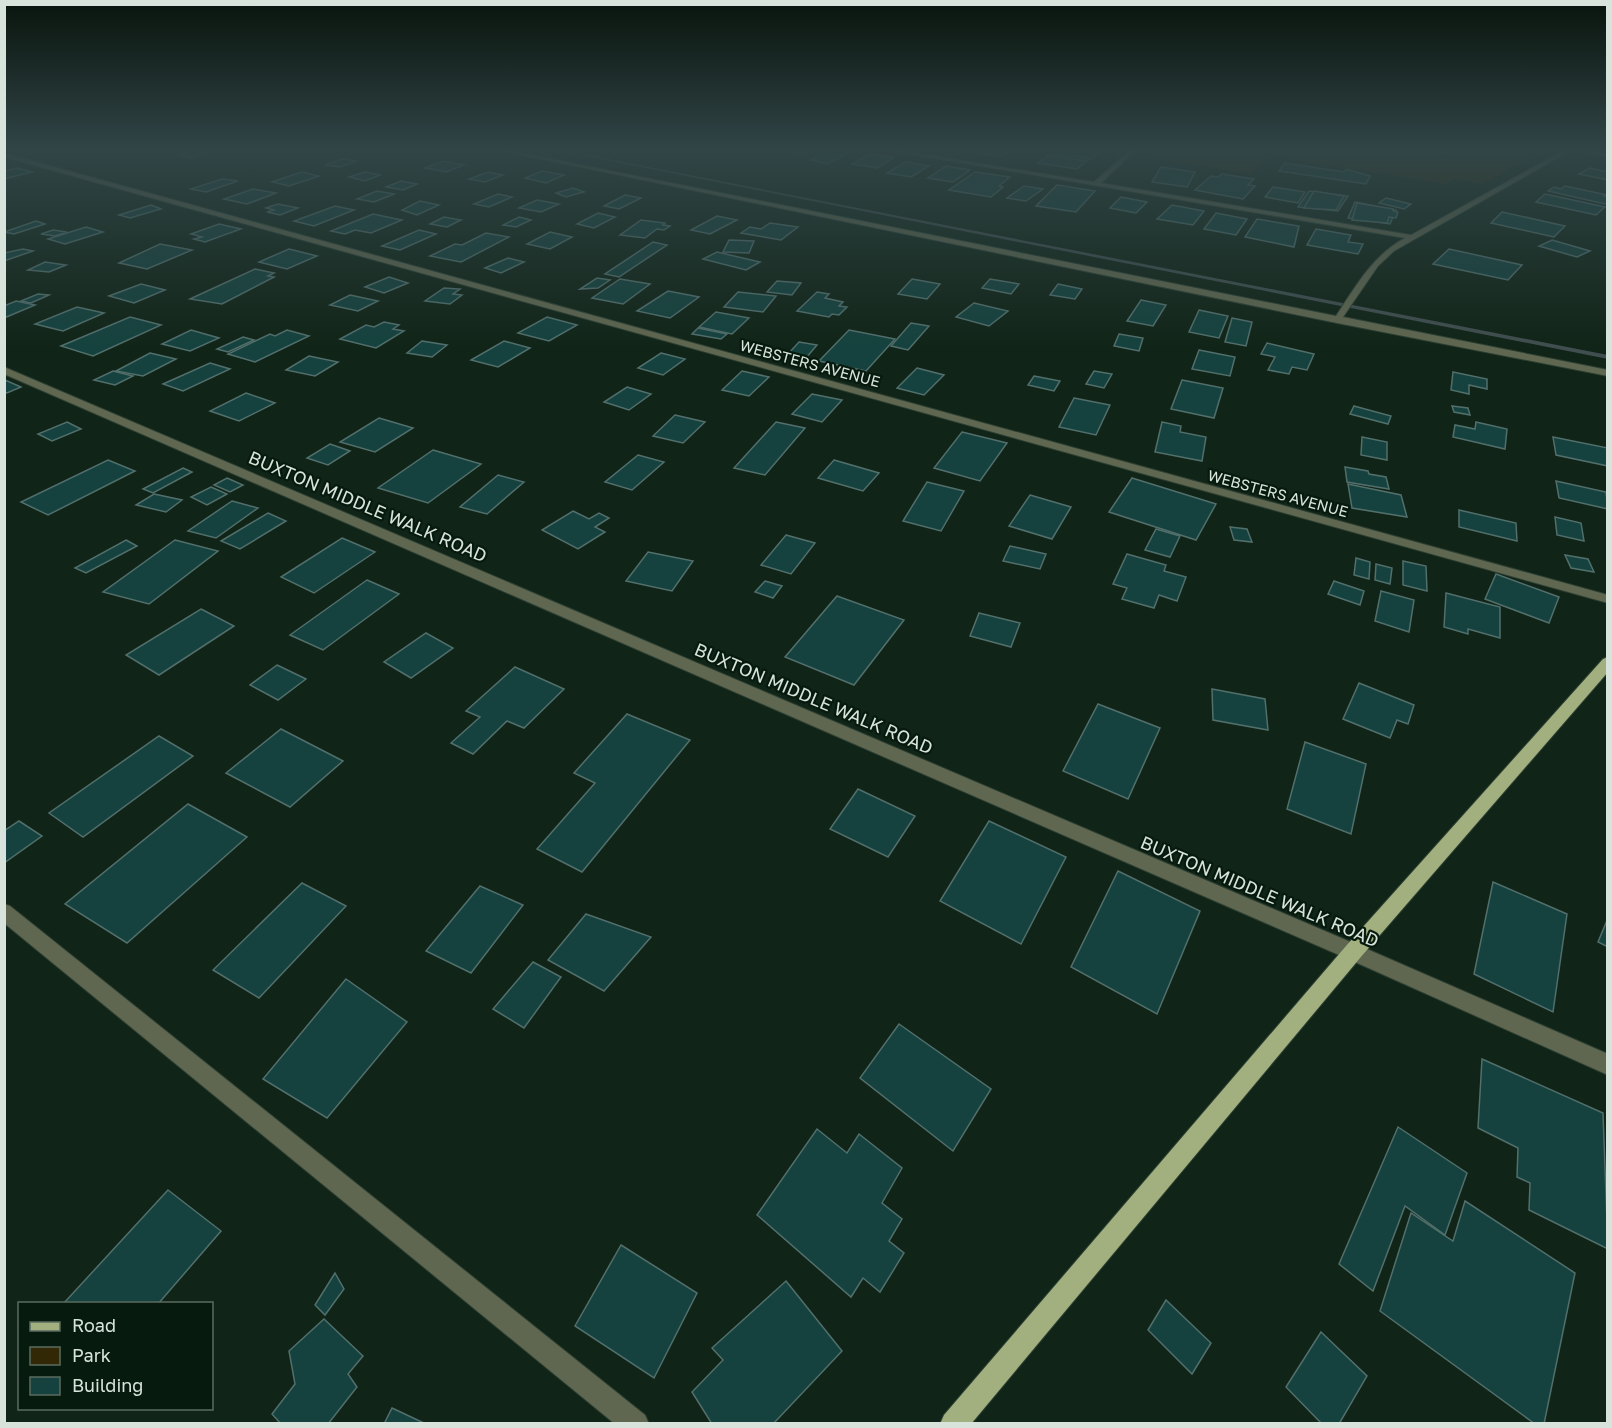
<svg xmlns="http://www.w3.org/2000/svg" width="1612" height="1428" font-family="'Golos Text',sans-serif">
<rect width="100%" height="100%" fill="#102417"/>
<!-- green -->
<path fill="#332805" d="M1149,149H1551L1480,184L1454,179L1446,184L1268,156L1252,174L1139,157Z"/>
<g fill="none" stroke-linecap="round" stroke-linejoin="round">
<!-- stream -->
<path fill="#414e4f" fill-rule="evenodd" d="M550,149H557L1608,355V359Z"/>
</g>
<!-- building -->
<g fill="#15423e" stroke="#526f6c" stroke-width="1.5">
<path d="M199,149L215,151L191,158L177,155Z"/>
<path d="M790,149H814L802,155L784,151Z"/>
<path d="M986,149H1014L1000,157L979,153Z"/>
<path d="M1064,149H1077L1099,152L1091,159L1058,154Z"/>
<path d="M1425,149H1455L1453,154Z"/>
<path d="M830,150L849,153L828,164L810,160Z"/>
<path d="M870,154L894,158L877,168L852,164Z"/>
<path d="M1049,155L1087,161L1077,169L1038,163Z"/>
<path d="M342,159L357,161L340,167L325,165Z"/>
<path d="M443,161L464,165L446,172L425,168Z"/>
<path d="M905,162L929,166L911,177L887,173Z"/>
<path d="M1285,163L1344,172L1346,169L1370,176L1366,184L1279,171Z"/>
<path d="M946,166L970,170L953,182L928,178Z"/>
<path d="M1161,167L1195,172L1187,187L1152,182Z"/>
<path d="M17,168L32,172L4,179V171Z"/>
<path d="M1589,168L1608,172V180L1579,174Z"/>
<path d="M542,171L564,175L546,183L525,178Z"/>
<path d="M302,172L319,176L289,186L272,182Z"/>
<path d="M365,172L380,175L365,181L349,177Z"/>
<path d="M488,172L503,175L485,182L469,179Z"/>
<path d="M975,172L1010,177L999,186L1003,187L991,197L949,190Z"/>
<path d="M1222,174L1254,179L1248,185L1255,186L1243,199L1195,190L1211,176L1218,177Z"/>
<path d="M222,179L238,181L206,192L191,189Z"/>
<path d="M401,181L417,184L403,190L386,187Z"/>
<path d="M1057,185L1095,191L1076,212L1036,206Z"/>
<path d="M1024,186L1043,189L1026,201L1007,198Z"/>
<path d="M1565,186L1607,195L1604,196L1608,197V202L1605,204L1548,191L1554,187L1561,189Z"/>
<path d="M1273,187L1305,192L1298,203L1265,197Z"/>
<path d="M573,188L584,192L566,197L556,193Z"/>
<path d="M253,189L276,193L247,204L224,199Z"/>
<path d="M377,191L394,194L374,202L357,199Z"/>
<path d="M1309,191L1348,196L1338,211L1298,207Z"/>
<path d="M1314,191L1344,196L1336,210L1304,208Z"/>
<path d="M498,194L512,197L489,207L474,204Z"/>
<path d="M1545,194L1605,207L1596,215L1536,202Z"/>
<path d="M625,195L641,198L619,209L604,206Z"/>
<path d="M1121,197L1147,202L1136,213L1110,208Z"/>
<path d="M1386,198L1411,204L1404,209L1379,203Z"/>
<path d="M537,200L559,204L541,212L519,208Z"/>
<path d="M420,201L439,205L417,215L402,210Z"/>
<path d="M1355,202L1396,210L1390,224L1348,218Z"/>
<path d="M1357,203L1393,209V211L1398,212L1396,218L1389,217L1387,223L1352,220Z"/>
<path d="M278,204L298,208L280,215L267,212L274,210L266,208Z"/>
<path d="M151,205L161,209L130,218L119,215Z"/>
<path d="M1172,205L1204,211L1193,225L1157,219Z"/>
<path d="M335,206L354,210L314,226L294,221Z"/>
<path d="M1502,212L1565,226L1554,237L1491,223Z"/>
<path d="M598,213L615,217L594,228L577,224Z"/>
<path d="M1216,213L1247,219L1236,235L1204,229Z"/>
<path d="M373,214L402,220L371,233L355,230L345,234L331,231Z"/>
<path d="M717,216L737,220L710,234L691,230Z"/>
<path d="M444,217L461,220L447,227L430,224Z"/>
<path d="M519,217L531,220L516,227L503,225Z"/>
<path d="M1257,219L1299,226L1294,247L1245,237Z"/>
<path d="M641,220L665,223L663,225L670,226L664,230L657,229L645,238L620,235Z"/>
<path d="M36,221L45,224L14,234L4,232Z"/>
<path d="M770,223L798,227L781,240L741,233L750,227L761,229Z"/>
<path d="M219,224L241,229L205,242L194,239L202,237L191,234Z"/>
<path d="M86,227L103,232L65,244L48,239Z"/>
<path d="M1316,229L1351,235L1348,242L1363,244L1358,254L1307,245Z"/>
<path d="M53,230L67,232L55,236L41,234Z"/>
<path d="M419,230L436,234L400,250L382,246Z"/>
<path d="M550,232L572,237L550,249L527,244Z"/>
<path d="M486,233L509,237L461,262L430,256L455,244L462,245Z"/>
<path d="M729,240L754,241L749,253L723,252Z"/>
<path d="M1552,240L1590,251L1577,257L1539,246Z"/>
<path d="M653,242L667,245L619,277L605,274Z"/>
<path d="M160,244L192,250L147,269L119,263Z"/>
<path d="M23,249L33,251L4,261V253Z"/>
<path d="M289,249L317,256L287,269L259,262Z"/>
<path d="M1449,249L1522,265L1508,280L1433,264Z"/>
<path d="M717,252L760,262L746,270L703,259Z"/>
<path d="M508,258L524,262L501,273L485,268Z"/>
<path d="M45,262L66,265L49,272L28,270Z"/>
<path d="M255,269L274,273L268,276L274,277L222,304L190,299Z"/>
<path d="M389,277L408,283L384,293L365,287Z"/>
<path d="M597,278L610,280L598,288L580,289Z"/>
<path d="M620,279L650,284L623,304L592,298Z"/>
<path d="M912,279L940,284L927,299L898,294Z"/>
<path d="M990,279L1019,284L1011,294L982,288Z"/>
<path d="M777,281L801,283L792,295L767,292Z"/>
<path d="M141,284L165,290L134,303L109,296Z"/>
<path d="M1058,284L1082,289L1075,299L1050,295Z"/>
<path d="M444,288L460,289L453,294L462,295L450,304L425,301Z"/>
<path d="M668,291L699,297L670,318L637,311Z"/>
<path d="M738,292L776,296L763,312L724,307Z"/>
<path d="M817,292L829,294L825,298L843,302L839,306L847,307L839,315L832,314L829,317L797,311Z"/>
<path d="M38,294L49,295L31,303L21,301Z"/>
<path d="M350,295L378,301L358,311L330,305Z"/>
<path d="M1141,300L1166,305L1153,326L1127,321Z"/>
<path d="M16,301L35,305L4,318V306Z"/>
<path d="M974,303L1008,311L989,326L956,317Z"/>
<path d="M77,307L104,313L63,331L35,324Z"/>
<path d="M1199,310L1228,316L1219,338L1189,332Z"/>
<path d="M716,312L749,318L732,334L699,327Z"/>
<path d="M130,317L161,325L93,356L61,346Z"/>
<path d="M547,317L577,325L549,341L518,333Z"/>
<path d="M1232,318L1252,322L1246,346L1225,342Z"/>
<path d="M384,322L399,325L393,329L404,331L376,348L340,339L366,325L374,327Z"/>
<path d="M911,323L929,326L908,350L891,346Z"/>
<path d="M698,328L727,334L721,339L692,334Z"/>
<path d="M191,330L219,338L190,351L162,344Z"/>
<path d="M287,330L309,336L255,362L228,354L270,334L275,336Z"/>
<path d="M849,330L895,339L866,371L819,361Z"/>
<path d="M1119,334L1143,338L1139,351L1114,346Z"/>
<path d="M243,337L254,340L228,352L217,349Z"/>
<path d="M422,341L447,345L432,357L407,353Z"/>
<path d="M504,341L530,348L498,367L471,360Z"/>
<path d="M799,342L817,345L806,358L788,354Z"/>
<path d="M1267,343L1314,354L1307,370L1292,367L1289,374L1268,370L1275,357L1261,354Z"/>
<path d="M1199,350L1235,357L1230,376L1192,369Z"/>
<path d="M150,353L176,359L143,376L116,371Z"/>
<path d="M661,353L685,359L663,375L638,368Z"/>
<path d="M309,356L338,362L315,376L286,370Z"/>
<path d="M210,363L230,369L183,391L163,384Z"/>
<path d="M917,368L944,375L924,395L897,388Z"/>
<path d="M113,371L133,376L115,385L94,380Z"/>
<path d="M742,371L769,377L749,396L722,390Z"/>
<path d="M1094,371L1112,374L1104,388L1086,384Z"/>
<path d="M1453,372L1487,379V389L1469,385V394L1451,390Z"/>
<path d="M1034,376L1060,381L1054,391L1028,385Z"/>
<path d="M4,380H5L21,387L7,393L4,392Z"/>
<path d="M1182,380L1223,388L1214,418L1171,409Z"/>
<path d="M627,387L651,394L629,410L604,402Z"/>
<path d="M246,393L275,403L239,421L210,411Z"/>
<path d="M812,394L842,400L822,422L792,414Z"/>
<path d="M1074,398L1110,405L1096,435L1059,427Z"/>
<path d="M1354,406L1391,416L1388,424L1350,414Z"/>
<path d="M1452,406L1468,408L1470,415L1454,412Z"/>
<path d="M675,415L705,422L683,443L653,436Z"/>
<path d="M379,418L413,428L375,452L340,442Z"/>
<path d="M67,422L81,429L52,441L38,434Z"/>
<path d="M776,422L805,428L765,475L734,468Z"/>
<path d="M1162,422L1181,426L1180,432L1206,437L1202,461L1155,452Z"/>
<path d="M1476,422L1507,429L1505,449L1453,437L1455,425L1475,429Z"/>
<path d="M962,432L1007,443L980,481L934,468Z"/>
<path d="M1362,437L1387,442V460L1361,455Z"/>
<path d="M1553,437L1608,448V466L1556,455Z"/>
<path d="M330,444L350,451L328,465L307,458Z"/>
<path d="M433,450L481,464L428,503L378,488Z"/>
<path d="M638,455L664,462L632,490L605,482Z"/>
<path d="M108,460L135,471L48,515L21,502Z"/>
<path d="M834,460L879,473L863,491L818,478Z"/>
<path d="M1345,467L1368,471L1369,474L1386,477L1389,489L1347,482Z"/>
<path d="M183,468L192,472L153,493L143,489Z"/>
<path d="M498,475L524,482L487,514L460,507Z"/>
<path d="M227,478L243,485L230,492L214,485Z"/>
<path d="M1132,478L1216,504L1196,540L1109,512Z"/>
<path d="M1556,481L1606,492L1608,509L1559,498Z"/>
<path d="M927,482L964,491L941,531L903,521Z"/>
<path d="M1348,484L1401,495L1407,517L1352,508Z"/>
<path d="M211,487L227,494L207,505L191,497Z"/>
<path d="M154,494L182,500L166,512L136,505Z"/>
<path d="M1030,495L1071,507L1052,539L1009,526Z"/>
<path d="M232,501L258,508L216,538L188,531Z"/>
<path d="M1459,510L1516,523L1517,541L1459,527Z"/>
<path d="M573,511L589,519L599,513L609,518L595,527L605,532L578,549L542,530Z"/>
<path d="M268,513L286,521L240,549L221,541Z"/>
<path d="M1555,517L1581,523L1584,541L1557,535Z"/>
<path d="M1230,527L1247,529L1252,542L1234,540Z"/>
<path d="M1156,529L1180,536L1170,557L1145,550Z"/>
<path d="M786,535L815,543L791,574L761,565Z"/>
<path d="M342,538L375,552L314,593L281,577Z"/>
<path d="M126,540L137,546L86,573L75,568Z"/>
<path d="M175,540L218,551L149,604L103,592Z"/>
<path d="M1010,546L1046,554L1040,569L1003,561Z"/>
<path d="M648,552L693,561L672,591L626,581Z"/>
<path d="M1127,554L1166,565L1164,571L1186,577L1177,601L1159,595L1154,608L1122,599L1127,588L1113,584Z"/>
<path d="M1565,555L1588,559L1594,572L1571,568Z"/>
<path d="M1356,558L1370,562L1369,579L1354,575Z"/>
<path d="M1403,561L1426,566L1427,591L1403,585Z"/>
<path d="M1376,564L1392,568L1390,584L1375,580Z"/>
<path d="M1496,574L1559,597L1549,623L1485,599Z"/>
<path d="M367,580L399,594L323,650L290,635Z"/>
<path d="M765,581L782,586L773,598L755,592Z"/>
<path d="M1334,581L1364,591L1360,605L1328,594Z"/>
<path d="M1381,591L1414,600L1409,632L1375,621Z"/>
<path d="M1446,593L1500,607V638L1468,629V634L1444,627Z"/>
<path d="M837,596L904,620L854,685L785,657Z"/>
<path d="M201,609L234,626L159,675L126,655Z"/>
<path d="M979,613L1020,623L1011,647L970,636Z"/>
<path d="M426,633L453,648L411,678L384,662Z"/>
<path d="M277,665L306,679L278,700L250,685Z"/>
<path d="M515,667L564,689L524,728L507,721L473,754L451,743L480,717L466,711Z"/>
<path d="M1359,683L1414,705L1408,724L1397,720L1390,738L1343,719Z"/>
<path d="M1212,689L1265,699L1268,730L1213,720Z"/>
<path d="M1098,704L1160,728L1128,799L1063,771Z"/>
<path d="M627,714L690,740L582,872L537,849L595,783L574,773Z"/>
<path d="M281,729L343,761L290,807L226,773Z"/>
<path d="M159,736L193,756L83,837L49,813Z"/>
<path d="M1305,742L1366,764L1351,834L1287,809Z"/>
<path d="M858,789L915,816L888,857L830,829Z"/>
<path d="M188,804L247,837L127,943L65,904Z"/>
<path d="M19,821L42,836L4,863V831Z"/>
<path d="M989,821L1066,857L1021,944L940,901Z"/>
<path d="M1118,871L1200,911L1157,1014L1071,967Z"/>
<path d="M1493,882L1567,914L1553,1012L1474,974Z"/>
<path d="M302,883L346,906L259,998L213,970Z"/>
<path d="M480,886L523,905L471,973L426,951Z"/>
<path d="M586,914L651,937L604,991L548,960Z"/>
<path d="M1608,918V947L1598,942Z"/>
<path d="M533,962L561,977L524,1028L493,1009Z"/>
<path d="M346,979L407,1022L327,1118L263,1079Z"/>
<path d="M899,1024L991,1089L953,1151L860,1078Z"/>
<path d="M1482,1059L1603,1113L1608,1249L1529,1210L1530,1183L1517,1177L1518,1148L1478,1128Z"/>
<path d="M1398,1127L1467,1173L1445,1235L1405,1206L1373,1291L1339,1264Z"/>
<path d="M817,1129L847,1153L859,1134L902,1168L882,1203L902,1219L889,1241L904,1253L880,1292L863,1278L851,1297L757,1215Z"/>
<path d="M168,1190L221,1231L158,1304H63Z"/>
<path d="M1465,1201L1575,1273L1544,1424H1535L1380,1311L1411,1213L1453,1241Z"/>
<path d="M621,1245L697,1293L654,1378L575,1326Z"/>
<path d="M335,1273L344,1289L325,1315L315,1305Z"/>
<path d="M786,1281L842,1351L773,1424H712L692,1392L723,1360L712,1348Z"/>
<path d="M1166,1300L1211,1343L1192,1374L1148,1330Z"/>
<path d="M324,1319L363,1356L348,1374L357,1387L328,1424H281L272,1414L295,1384L289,1351Z"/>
<path d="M1321,1332L1367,1376L1339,1424H1322L1286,1387Z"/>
<path d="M392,1408L426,1424H384Z"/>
</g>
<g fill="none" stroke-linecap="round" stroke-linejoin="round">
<defs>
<g id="minor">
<path d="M492,149H502L1336,316C1356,286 1372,256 1405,238L880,149H891L1094,182L1131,149H1137L1101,183L1411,235L1566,149L1608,153V157L1572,150L1394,251L1378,266L1343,317L1608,370V376L1337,323Z"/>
<path d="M4,153L1608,595V603L4,157Z"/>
<path d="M4,367L1360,946L1608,1054V1075L1346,958L4,374Z"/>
<path d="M4,904L10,906L645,1415L649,1424H615L4,923Z"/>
</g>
<path id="major" d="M1608,657V672L1360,958L971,1424H940L944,1415L1346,946L1603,659Z"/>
</defs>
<!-- minor casing -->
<use href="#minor" stroke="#2c3f32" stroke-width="2"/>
<!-- major casing -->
<use href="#major" stroke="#2c3f32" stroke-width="2"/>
<!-- minor -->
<use href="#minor" fill="#606750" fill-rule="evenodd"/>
<!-- major -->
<use href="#major" fill="#a2b07f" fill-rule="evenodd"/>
</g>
<!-- sky -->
<linearGradient id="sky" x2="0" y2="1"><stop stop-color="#09140d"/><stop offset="0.43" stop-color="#314547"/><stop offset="1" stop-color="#314547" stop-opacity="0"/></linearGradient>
<rect width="1612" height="348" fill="url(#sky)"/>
<g text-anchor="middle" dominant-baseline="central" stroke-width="4.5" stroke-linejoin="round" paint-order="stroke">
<!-- far-street labels -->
<g font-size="15" fill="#d8e4db" stroke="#071a0e">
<text transform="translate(810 363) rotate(15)">WEBSTERS AVENUE</text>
<text transform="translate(1278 493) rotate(15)">WEBSTERS AVENUE</text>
</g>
<!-- street labels -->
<g font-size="18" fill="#d8e4db" stroke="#071a0e">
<text transform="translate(368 506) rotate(23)">BUXTON MIDDLE WALK ROAD</text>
<text transform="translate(814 698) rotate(23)">BUXTON MIDDLE WALK ROAD</text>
<text transform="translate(1260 891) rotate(23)">BUXTON MIDDLE WALK ROAD</text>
</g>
</g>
<!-- border -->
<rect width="1612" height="1428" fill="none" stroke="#d8e4db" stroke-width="12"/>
<!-- legend -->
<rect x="18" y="1302" width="195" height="108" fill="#071a0e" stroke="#5b6b60" stroke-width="1.5"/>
<rect x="30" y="1322" width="30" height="9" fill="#a2b07f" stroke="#5b6b60" stroke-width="1.5"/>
<text x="72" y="1332" font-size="18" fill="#d8e4db">Road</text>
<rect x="30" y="1347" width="30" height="18" fill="#332805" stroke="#5b6b60" stroke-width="1.5"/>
<text x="72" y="1362" font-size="18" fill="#d8e4db">Park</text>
<rect x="30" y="1377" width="30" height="18" fill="#15423e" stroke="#5b6b60" stroke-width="1.5"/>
<text x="72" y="1392" font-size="18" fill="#d8e4db">Building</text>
</svg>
